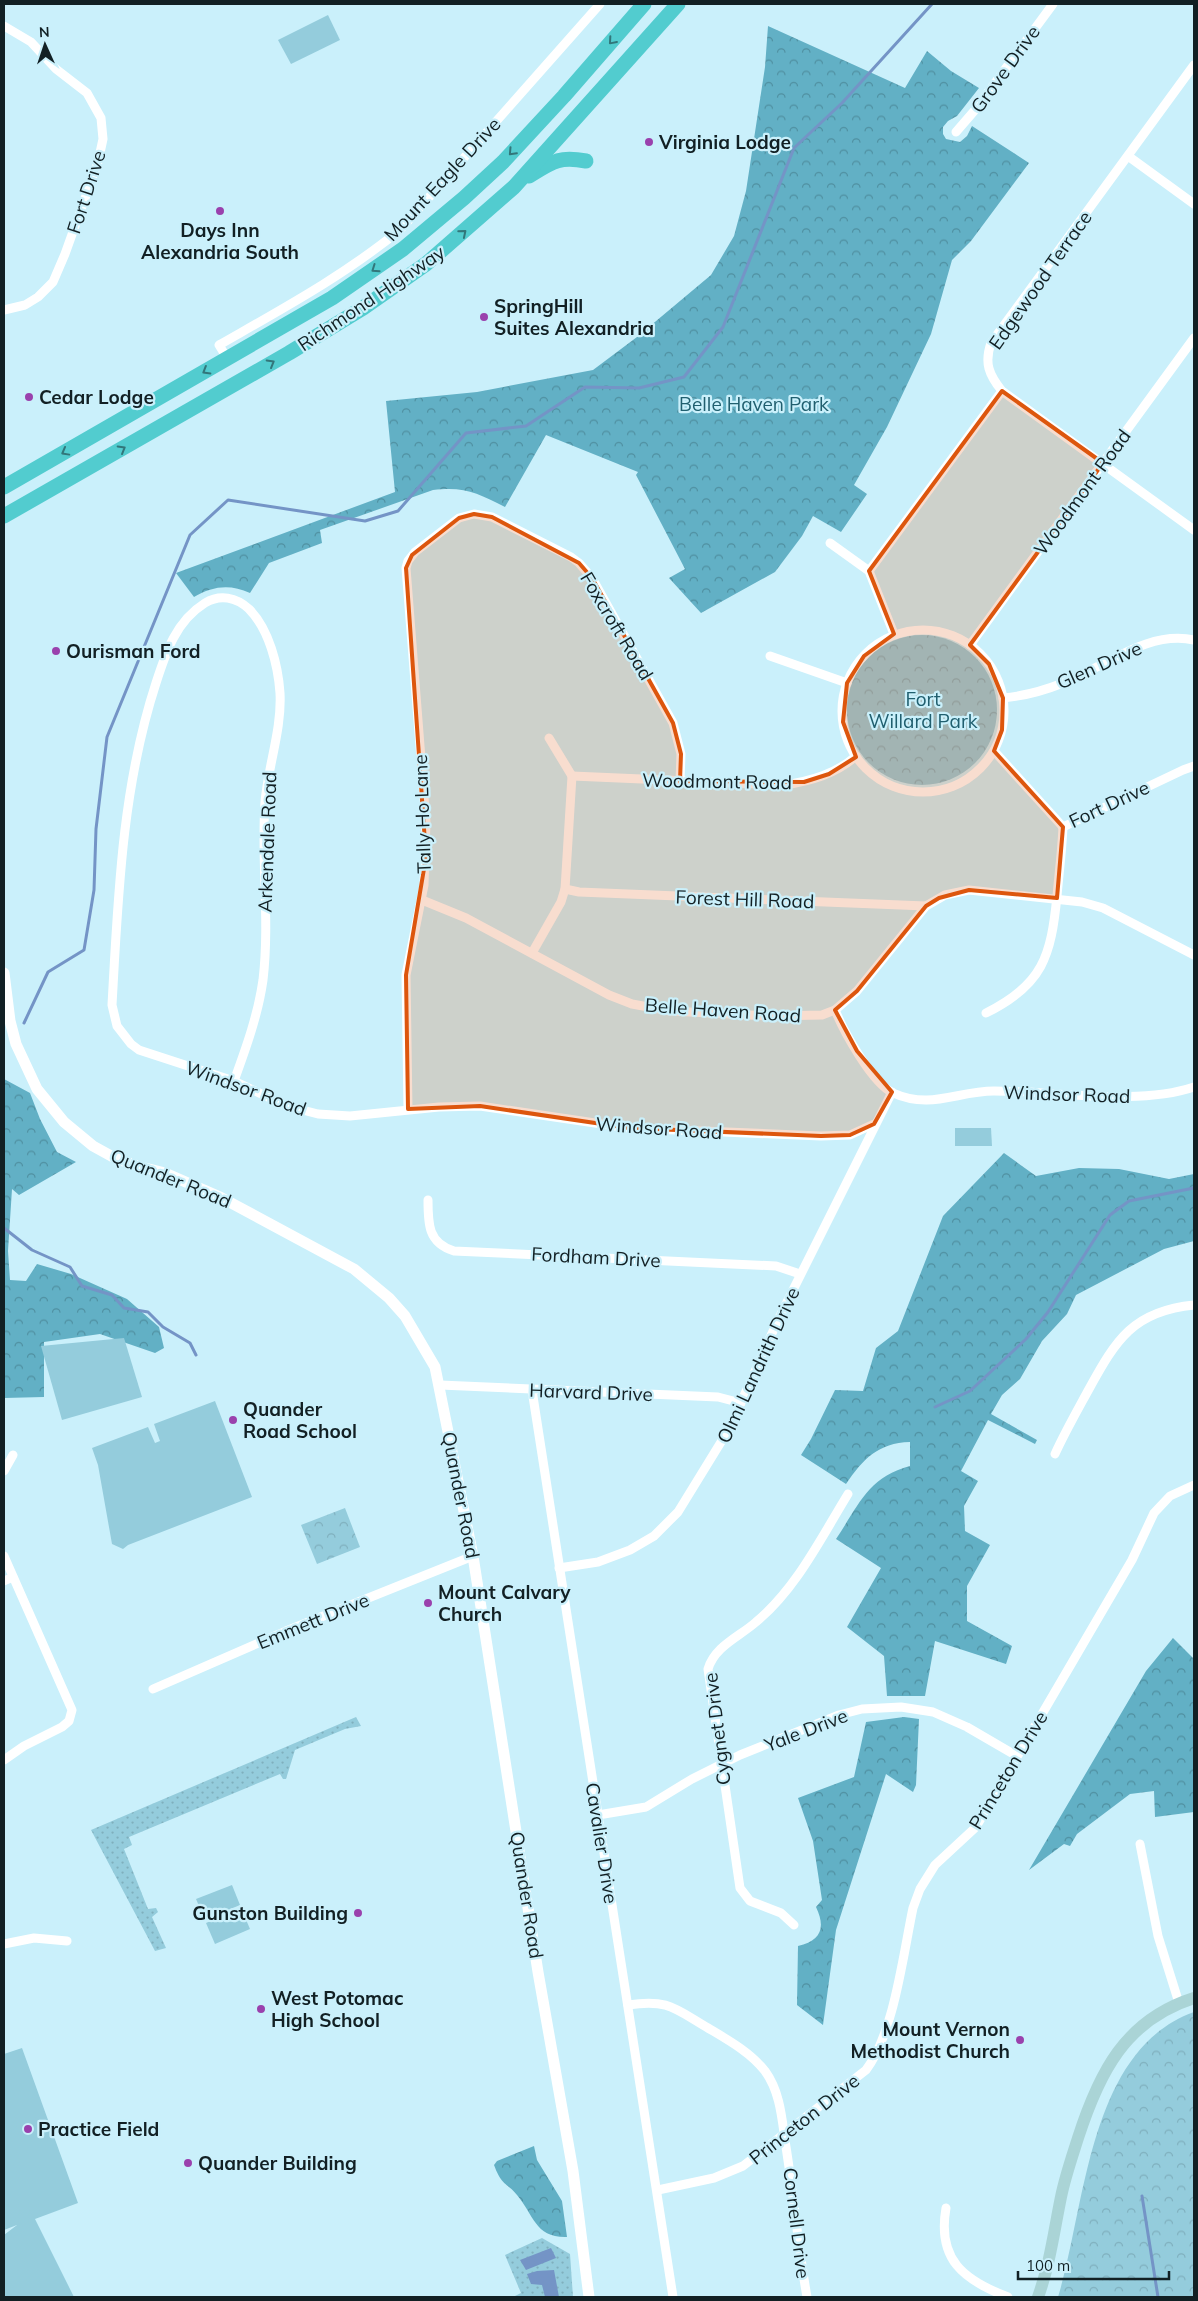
<svg xmlns="http://www.w3.org/2000/svg" width="1198" height="2301" font-family="Mulish,sans-serif">
<defs>
<pattern id="grass-dots" width="8" height="8" patternUnits="userSpaceOnUse" patternTransform="scale(1.25)"><rect width="8" height="8" fill="#94ccdc"/><path d="M2 2h.1M6 6h.1" fill="none" stroke="#7fafbd" stroke-width="1.8" stroke-linecap="round"/></pattern>
<pattern id="forest-crowns" width="20" height="18" patternUnits="userSpaceOnUse" patternTransform="scale(1.25)"><rect width="20" height="18" fill="#62b0c5"/><path d="M2 6a3 3 0 1 1 6 0M12 15a3 3 0 1 1 6 0" fill="none" stroke="#4f8fa0"/></pattern>
<pattern id="park-crowns" width="20" height="18" patternUnits="userSpaceOnUse" patternTransform="scale(1.25)"><rect width="20" height="18" fill="#94ccdc"/><path d="M2 6a3 3 0 1 1 6 0M12 15a3 3 0 1 1 6 0" fill="none" stroke="#7fafbd"/></pattern>
</defs>
<rect width="100%" height="100%" fill="#caf0fb"/>
<!-- grass -->
<g fill="url(#grass-dots)">
<path d="M356,1717L361,1726L345,1729L295,1750L286,1779H283L280,1774L129,1837L132,1845L124,1849L148,1909L156,1908L158,1912L152,1917L166,1948L155,1951L91,1830Z"/>
<path d="M542,2238L570,2254L573,2297H513L521,2293L505,2255Z"/>
</g>
<!-- forest -->
<g fill="url(#forest-crowns)">
<path d="M768,26L905,88L927,51L951,71L979,88L957,116L948,121L943,127V134L946,139L960,142L967,136L972,126L1029,163L971,241L952,260L931,334L887,427L854,485L867,494L841,532L813,516L802,536L775,572L701,613L669,578L685,569L636,475L638,472L546,435L505,507C478,493 464,486 433,490L320,530L322,543L269,563L250,593C230,584 213,586 194,597L176,573L395,492L386,401L477,392L593,370L637,337L711,275L734,236L746,191L765,67Z"/>
<path d="M4,1079L30,1093L40,1119L57,1152L76,1162L19,1195L12,1189L8,1251L10,1280L26,1281L37,1264L71,1274L127,1299L159,1327L164,1348L155,1353L100,1334L44,1342V1397L4,1398Z"/>
<path d="M1004,1153L1036,1176L1079,1168L1119,1169L1169,1179L1194,1174V1241L1164,1249L1076,1295L1067,1314L1042,1341L1020,1379L1002,1395L991,1414L1037,1440L1035,1444L988,1420L961,1471L978,1481L964,1506L965,1531L990,1545L967,1586V1621L1012,1646L1006,1664L935,1641L925,1696H887L884,1656L847,1627L881,1568L836,1539C859,1505 868,1477 910,1466V1442C878,1443 863,1459 846,1484L801,1455L811,1439L835,1390L863,1391L876,1348L898,1331L943,1216Z"/>
<path d="M1173,1638L1194,1659V1812L1155,1817L1154,1791L1130,1794L1077,1834L1070,1846L1064,1844L1029,1870L1146,1671Z"/>
<path d="M904,1717L919,1719L916,1785L913,1792L886,1774L836,1930L823,2025L797,2005L798,1946C821,1941 826,1928 816,1907L822,1900L813,1841L798,1798L854,1777L866,1722Z"/>
<path d="M534,2146L537,2160L562,2201L567,2237C535,2238 534,2215 517,2195C505,2181 502,2186 494,2165L497,2161Z"/>
</g>
<!-- park -->
<g fill="url(#park-crowns)">
<circle cx="922" cy="710" r="75"/>
<path d="M345,1508L360,1547L317,1564L301,1525Z"/>
<path d="M1194,2012V2297H1058C1086,2206 1088,2050 1194,2012Z"/>
</g>
<!-- garden -->
<g fill="#94ccdc">
<path d="M328,15L340,40L291,64L278,40Z"/>
<path d="M955,1128H991L992,1146H955Z"/>
<path d="M124,1338L142,1397L62,1420L41,1346Z"/>
<path d="M215,1401L252,1497L128,1545L123,1549L112,1544L98,1465L92,1448L148,1427L155,1443L160,1441L154,1424Z"/>
<path d="M232,1885L240,1905L205,1920L196,1899Z"/>
<path d="M241,1908L250,1929L215,1944L206,1923Z"/>
<path d="M22,2048L78,2203L35,2219L74,2297H4V2235L17,2225L4,2230V2054Z"/>
</g>
<!-- water -->
<g fill="#7494c6">
<path d="M551,2248L556,2258L526,2270L520,2260Z"/>
<path d="M554,2270L559,2297H545L542,2285L531,2284L527,2274L537,2271Z"/>
</g>
<g fill="none" stroke-linecap="round" stroke-linejoin="round">
<!-- stream -->
<g stroke="#7494c6" stroke-width="3">
<path d="M24,1023L48,972L84,950L94,890L96,829L107,737L190,535L228,500L365,521L398,511L466,433L526,426L585,387L639,388L684,377L723,327L794,148L842,103L932,4"/>
<path d="M4,1228L32,1250L70,1267L82,1286L112,1295L124,1308L148,1312L163,1327L190,1343L196,1355"/>
<path d="M935,1407L970,1391L1026,1339L1048,1312L1110,1215L1129,1201L1194,1188"/>
<path d="M1142,2196L1158,2297"/>
</g>
<!-- minor -->
<g stroke="#fff" stroke-width="9">
<path d="M4,26L31,42L56,69L87,93L101,118L103,139L98,162L65,254L53,282L38,297L25,305L4,310"/>
<path d="M1194,65L991,343C984,363 989,375 1002,391L1194,530"/>
<path d="M956,132L975,110L1053,4"/>
<path d="M1128,156L1194,204"/>
<path d="M227,358L219,345C282,309 345,275 401,229L600,4"/>
<path d="M830,543L869,571L894,634"/>
<path d="M869,571L1002,391"/>
<circle cx="923" cy="711" r="81"/>
<path d="M970,645L1194,338"/>
<path d="M770,656L847,683"/>
<path d="M1003,698C1024,696 1043,691 1063,683C1105,667 1147,630 1194,640"/>
<path d="M549,738L572,776"/>
<path d="M994,751L1063,827"/>
<path d="M572,776L784,785C811,781 836,774 856,756"/>
<path d="M1063,827L1183,770L1194,766"/>
<path d="M565,889L579,892L926,906"/>
<path d="M422,900L466,918L609,995L632,1004L670,1011L771,1016L822,1015L835,1010L857,991L926,906L945,895L969,890L1082,902L1103,908L1194,955"/>
<path d="M532,953L561,902L565,889L572,776"/>
<path d="M835,1010C844,1032 872,1083 893,1093C931,1110 957,1091 994,1091C1054,1091 1138,1106 1194,1087"/>
<path d="M986,1013C1043,985 1051,956 1057,896C1059,873 1062,850 1063,827"/>
<path d="M234,1081C246,1048 258,1015 263,980C270,921 261,861 265,802C268,766 282,729 280,693C278,665 269,629 249,609C236,597 220,594 205,603C176,621 166,652 156,683C122,787 118,897 112,1005L117,1026L131,1044L139,1050L234,1081L287,1106L318,1114L350,1116L439,1107L480,1106L629,1128L821,1136L850,1135L874,1124"/>
<path d="M408,1109L406,975L424,885L426,822L406,568L408,561L415,552L459,518L474,514L492,517L571,557L579,563L592,578L673,723L681,754L680,781"/>
<path d="M428,1200C428,1224 428,1243 454,1251L776,1266L800,1274"/>
<path d="M440,1385L718,1397L741,1403"/>
<path d="M532,1390L673,2297"/>
<path d="M1055,1454C1065,1432 1077,1411 1089,1389C1116,1340 1133,1311 1194,1305"/>
<path d="M4,1471L13,1455"/>
<path d="M4,1556L72,1710L69,1721L62,1727L24,1746L4,1760"/>
<path d="M559,1568L598,1562L630,1550L654,1536L678,1512L729,1429L778,1320L892,1092"/>
<path d="M4,1581L13,1577"/>
<path d="M153,1689L286,1631L473,1556"/>
<path d="M598,1815L646,1807L692,1779L740,1755L839,1715L862,1709L901,1707L933,1712L967,1727L1017,1756"/>
<path d="M1140,1844L1158,1936L1179,2003"/>
<path d="M794,1925L781,1913L750,1901L740,1888L708,1669C715,1646 739,1637 756,1622C796,1589 821,1538 848,1494"/>
<path d="M4,1944L34,1938L67,1941"/>
<path d="M628,2005C668,1999 674,2008 708,2028C728,2040 750,2052 765,2071C781,2093 782,2121 786,2147C794,2197 798,2247 807,2297"/>
<path d="M658,2190L714,2178L743,2166L866,2070C894,2033 903,1955 913,1908L920,1889L935,1865L976,1827L1132,1560L1154,1513L1170,1496L1194,1485"/>
<path d="M946,2208C937,2259 963,2280 1008,2297"/>
</g>
<!-- tertiary -->
<path stroke="#fff" stroke-width="11" d="M4,973L10,1021L16,1044L37,1089L64,1122L93,1146L113,1157L137,1166L165,1173L220,1197L354,1269L389,1298L405,1316L435,1367L473,1556L538,1972L573,2171L589,2297"/>
<!-- secondary -->
<path stroke="#aad4d6" stroke-width="12" d="M1038,2297C1050,2264 1054,2231 1061,2197C1065,2177 1072,2157 1078,2138C1099,2073 1125,2020 1194,1998"/>
<!-- trunk -->
<g stroke="#52cccf" stroke-width="15">
<path d="M529,176C552,162 558,156 586,161"/>
<path d="M4,487L332,298L403,249L464,198L503,162L564,96L644,4"/>
<path d="M4,516L289,353L363,308L426,264L514,187L678,4"/>
</g>
</g>
<!-- one-way arrows -->
<defs><path id="oneway-chevron" d="M-2-3.5L2.5 0L-2 3.5" fill="none" stroke-width="1.6" stroke-linecap="round" stroke-linejoin="round" transform="scale(1.25)"/></defs>
<g stroke="#32767a">
<use href="#oneway-chevron" transform="translate(612 41) rotate(131)"/>
<use href="#oneway-chevron" transform="translate(512 152) rotate(133)"/>
<use href="#oneway-chevron" transform="translate(463 233) rotate(-40)"/>
<use href="#oneway-chevron" transform="translate(375 269) rotate(145)"/>
<use href="#oneway-chevron" transform="translate(271 363) rotate(-30)"/>
<use href="#oneway-chevron" transform="translate(206 371) rotate(149)"/>
<use href="#oneway-chevron" transform="translate(122 449) rotate(-30)"/>
<use href="#oneway-chevron" transform="translate(65 452) rotate(151)"/>
</g>
<!-- marked area -->
<path fill="#dd560d" fill-opacity="0.2" stroke="#dd560d" stroke-width="4" stroke-linejoin="round" d="M1002,391L1103,463L970,645L989,664L1003,698L1002,730L994,751L1063,827L1057,898L969,890L939,898L926,906L857,991L835,1010L857,1051L892,1092L874,1124L850,1135L821,1136L629,1128L480,1106L408,1109L406,975L426,857L406,568L412,555L459,518L474,514L492,517L579,563L592,578L673,723L681,754L680,781L804,782L829,774L856,757L843,722L847,683L864,656L894,634L869,571Z"/>
<!-- markers -->
<g fill="#9a41ad" stroke="#caf0fb" stroke-width="2">
<circle cx="649" cy="142" r="5"/>
<circle cx="220" cy="211" r="5"/>
<circle cx="484" cy="317" r="5"/>
<circle cx="29" cy="397" r="5"/>
<circle cx="56" cy="651" r="5"/>
<circle cx="233" cy="1420" r="5"/>
<circle cx="428" cy="1603" r="5"/>
<circle cx="358" cy="1913" r="5"/>
<circle cx="261" cy="2009" r="5"/>
<circle cx="1020" cy="2040" r="5"/>
<circle cx="28" cy="2129" r="5"/>
<circle cx="188" cy="2163" r="5"/>
</g>
<g text-anchor="middle" dominant-baseline="central" stroke-width="4.5" stroke-linejoin="round" paint-order="stroke">
<!-- street labels -->
<g font-size="19" fill="#122024" stroke="#caf0fb">
<text transform="translate(1005 69) rotate(-54)">Grove Drive</text>
<text transform="translate(442 179) rotate(-47)">Mount Eagle Drive</text>
<text transform="translate(86 192) rotate(-72)">Fort Drive</text>
<text transform="translate(1040 280) rotate(-55)">Edgewood Terrace</text>
<text transform="translate(371 298) rotate(-34)">Richmond Highway</text>
<text transform="translate(1082 492) rotate(-54)">Woodmont Road</text>
<text transform="translate(617 626) rotate(59)">Foxcroft Road</text>
<text transform="translate(1099 665) rotate(-24)">Glen Drive</text>
<text transform="translate(717 781) rotate(1)">Woodmont Road</text>
<text transform="translate(1109 804) rotate(-25)">Fort Drive</text>
<text transform="translate(422 814) rotate(-92)">Tally Ho Lane</text>
<text transform="translate(267 842) rotate(-88)">Arkendale Road</text>
<text transform="translate(745 899) rotate(2)">Forest Hill Road</text>
<text transform="translate(723 1010) rotate(4)">Belle Haven Road</text>
<text transform="translate(246 1088) rotate(20)">Windsor Road</text>
<text transform="translate(1067 1094) rotate(2)">Windsor Road</text>
<text transform="translate(659 1128) rotate(4)">Windsor Road</text>
<text transform="translate(171 1178) rotate(22)">Quander Road</text>
<text transform="translate(596 1257) rotate(3)">Fordham Drive</text>
<text transform="translate(758 1365) rotate(-65)">Olmi Landrith Drive</text>
<text transform="translate(591 1392) rotate(2)">Harvard Drive</text>
<text transform="translate(461 1495) rotate(79)">Quander Road</text>
<text transform="translate(313 1621) rotate(-22)">Emmett Drive</text>
<text transform="translate(717 1729) rotate(-97)">Cygnet Drive</text>
<text transform="translate(806 1730) rotate(-21)">Yale Drive</text>
<text transform="translate(1008 1770) rotate(-59)">Princeton Drive</text>
<text transform="translate(602 1843) rotate(81)">Cavalier Drive</text>
<text transform="translate(527 1895) rotate(81)">Quander Road</text>
<text transform="translate(804 2119) rotate(-38)">Princeton Drive</text>
<text transform="translate(797 2223) rotate(83)">Cornell Drive</text>
</g>
<!-- poi labels -->
<g font-size="19" font-weight="bold" fill="#122024" stroke="#caf0fb" text-anchor="start">
<text x="659" y="142">Virginia Lodge</text>
<text x="220" y="230" text-anchor="middle">Days Inn<tspan x="220" dy="22">Alexandria South</tspan></text>
<text x="494" y="306">SpringHill<tspan x="494" dy="22">Suites Alexandria</tspan></text>
<text x="39" y="397">Cedar Lodge</text>
<text x="66" y="651">Ourisman Ford</text>
<text x="243" y="1409">Quander<tspan x="243" dy="22">Road School</tspan></text>
<text x="438" y="1592">Mount Calvary<tspan x="438" dy="22">Church</tspan></text>
<text x="348" y="1913" text-anchor="end">Gunston Building</text>
<text x="271" y="1998">West Potomac<tspan x="271" dy="22">High School</tspan></text>
<text x="1010" y="2029" text-anchor="end">Mount Vernon<tspan x="1010" dy="22">Methodist Church</tspan></text>
<text x="38" y="2129">Practice Field</text>
<text x="198" y="2163">Quander Building</text>
</g>
<!-- park labels -->
<g font-size="19" fill="#205f6f" stroke="#caf0fb">
<text x="754" y="404">Belle Haven Park</text>
<text x="923" y="699">Fort<tspan x="923" dy="22">Willard Park</tspan></text>
</g>
</g>
<!-- border -->
<rect width="1198" height="2301" fill="none" stroke="#122024" stroke-width="10"/>
<!-- north arrow -->
<g transform="translate(45 45) rotate(357)" stroke="#caf0fb" stroke-width="4" paint-order="stroke">
<path d="M0-4L9 19L0 12L-9 19Z" fill="#122024"/>
<text y="-8" font-size="14" font-weight="bold" text-anchor="middle" fill="#122024">N</text>
</g>
<!-- scale -->
<path d="M1018 2271v8h151v-8" fill="none" stroke="#122024" stroke-width="2.5"/>
<text x="1026" y="2271" font-size="15" fill="#122024" stroke="#caf0fb" stroke-width="4" paint-order="stroke">100 m</text>
</svg>
